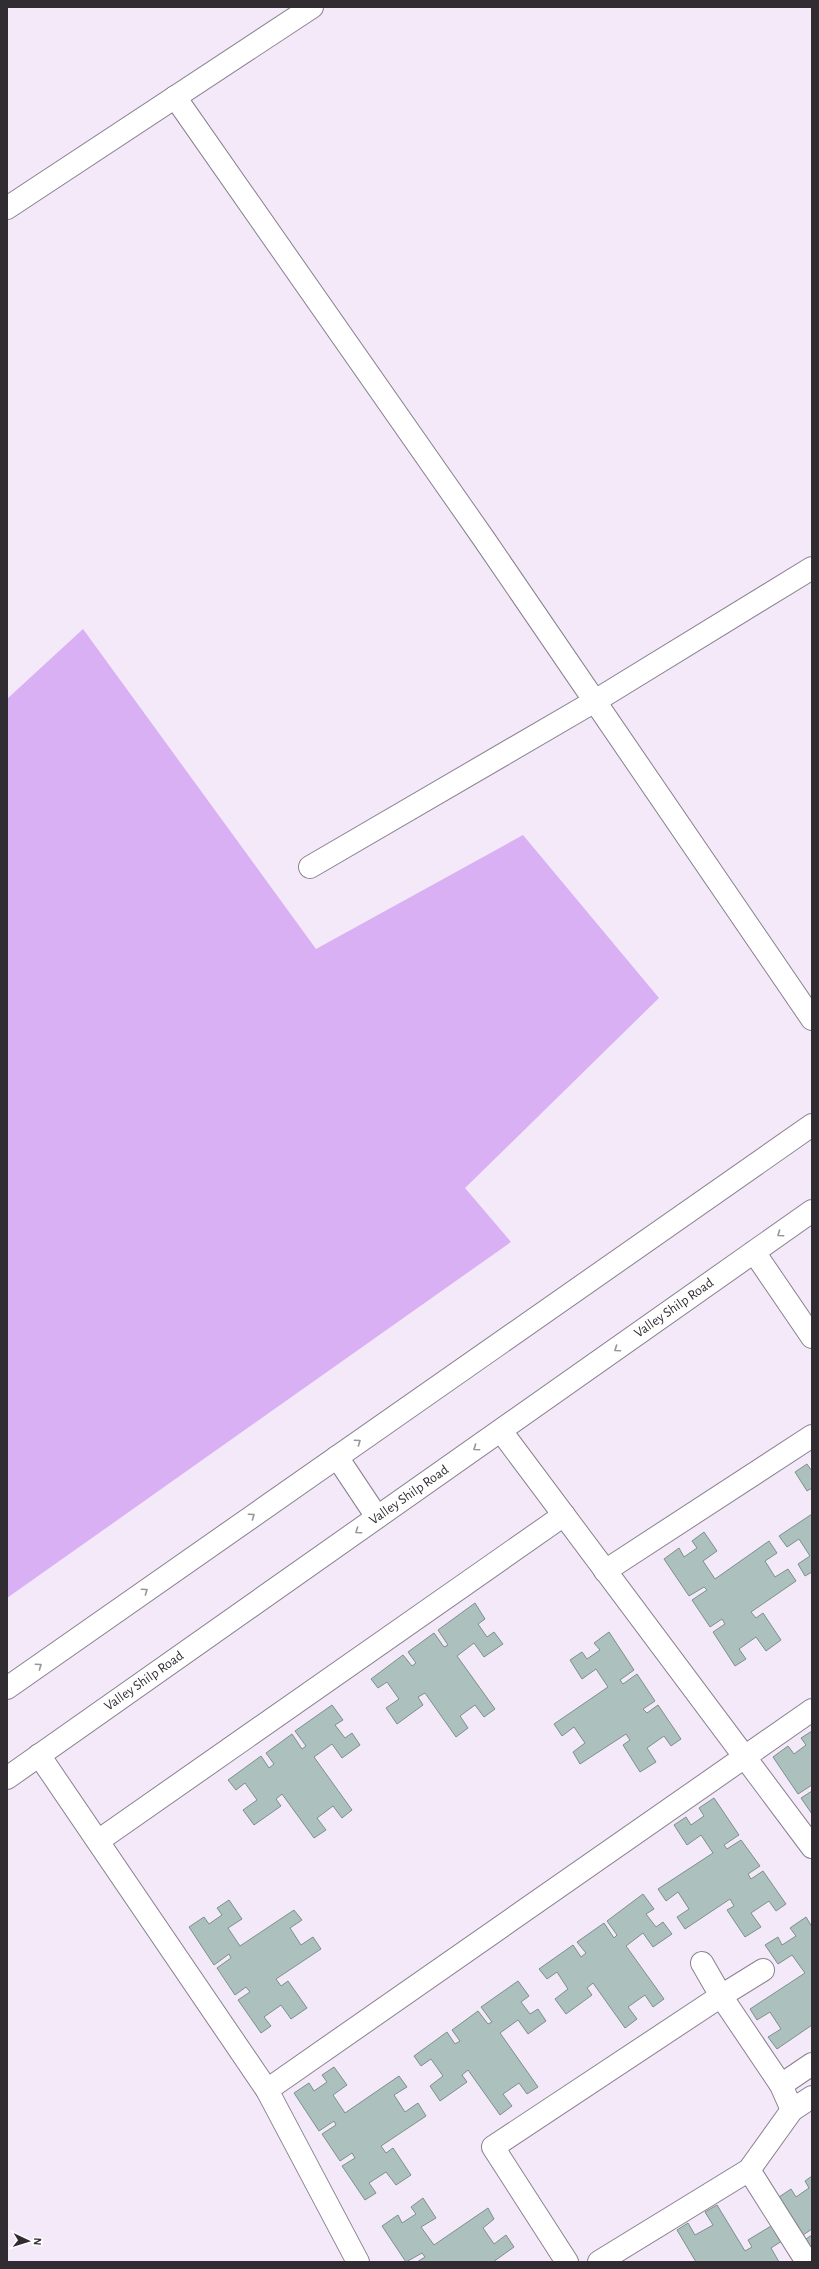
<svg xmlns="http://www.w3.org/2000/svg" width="819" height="2269" font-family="'Alegreya Sans',sans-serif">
<rect width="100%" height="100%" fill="#f3e9f9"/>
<!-- water -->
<path fill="#dab0f4" d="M83,629L316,949L523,835L659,998L465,1188L511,1242L7,1598V699Z"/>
<!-- building -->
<g fill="#acc1bd" stroke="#7c908c">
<path d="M807,1464L812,1471V1488L807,1491L795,1472Z"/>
<path d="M812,1514V1572L805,1576L798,1564L810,1556L799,1539L787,1547L779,1536Z"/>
<path d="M704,1532L717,1551L703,1561L715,1579L769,1541L777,1553L765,1561L775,1577L788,1569L796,1581L751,1612L756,1618L763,1613L781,1640L766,1651L756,1637L739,1649L746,1659L735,1666L713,1632L725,1624L722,1619L710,1627L692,1600L707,1590L704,1587L689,1596L664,1559L679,1548L684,1557L697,1548L692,1541Z"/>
<path d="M475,1603L485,1619L478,1624L487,1637L494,1632L503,1644L484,1657L474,1643L457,1656L495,1709L484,1717L475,1705L460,1716L468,1728L456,1737L425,1693L418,1697L423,1705L397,1724L386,1708L399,1699L387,1682L378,1688L371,1679L403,1655L412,1666L416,1663L408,1652L434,1633L444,1647L448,1645L438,1630Z"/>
<path d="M609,1632L634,1670L620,1680L623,1684L637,1674L655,1701L643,1709L647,1713L658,1705L681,1739L671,1746L664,1736L647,1748L656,1762L640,1772L623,1745L630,1740L626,1734L580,1764L573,1752L585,1743L574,1727L562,1736L554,1724L608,1687L596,1669L582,1679L570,1660L582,1652L587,1659L600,1650L594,1643Z"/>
<path d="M332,1705L343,1720L335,1725L345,1738L352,1733L360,1745L342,1758L332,1744L314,1757L352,1810L342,1818L333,1806L317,1818L326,1830L314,1838L282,1794L276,1799L281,1806L254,1825L243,1810L257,1800L245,1783L236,1790L228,1780L261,1756L269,1768L274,1764L266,1753L292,1734L302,1749L306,1746L295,1731Z"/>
<path d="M812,1731V1785L798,1794L773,1757L788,1746L794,1754L806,1745L801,1738Z"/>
<path d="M812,1791V1814L801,1798Z"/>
<path d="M714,1798L739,1835L724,1845L727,1849L741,1840L760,1866L748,1874L751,1879L763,1871L786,1904L776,1911L769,1901L751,1913L761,1927L745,1937L727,1910L734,1906L730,1899L685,1929L677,1917L689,1909L678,1892L666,1901L658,1889L713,1853L701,1835L687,1845L674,1825L686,1817L691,1825L704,1816L699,1808Z"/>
<path d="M643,1894L654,1909L646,1914L656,1927L663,1922L672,1934L653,1947L643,1933L626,1946L664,1999L653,2007L645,1995L628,2007L637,2019L625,2028L593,1983L587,1988L592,1995L566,2014L555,1999L568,1989L557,1972L547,1979L539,1969L573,1945L581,1957L586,1953L577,1942L604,1923L614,1938L617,1935L607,1921Z"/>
<path d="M229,1900L242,1919L228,1928L240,1946L294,1910L302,1920L290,1928L301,1945L313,1937L321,1949L276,1979L281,1986L288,1981L307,2008L291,2019L281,2005L264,2017L271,2026L261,2033L238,2000L250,1992L246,1987L235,1995L217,1968L231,1958L229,1954L214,1965L189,1927L204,1917L209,1924L222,1915L217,1908Z"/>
<path d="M806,1917L812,1927V2025L777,2049L768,2037L781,2029L770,2012L757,2020L750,2009L805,1973L792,1955L778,1964L765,1945L778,1937L782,1945L796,1936L790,1928Z"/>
<path d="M518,1981L529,1996L521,2002L530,2014L538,2009L546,2021L528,2034L518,2020L500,2033L538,2087L527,2094L519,2083L503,2094L512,2106L500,2115L468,2070L462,2075L467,2082L440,2101L430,2086L443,2076L431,2059L421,2066L414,2056L447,2032L455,2044L460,2041L452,2030L478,2011L488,2024L492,2022L481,2007Z"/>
<path d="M334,2067L347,2085L333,2095L345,2113L399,2076L407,2087L394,2095L405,2112L418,2103L426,2116L381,2146L386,2153L393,2148L411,2175L396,2185L386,2172L369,2183L376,2193L365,2200L342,2166L355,2158L352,2153L340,2161L322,2134L336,2125L334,2121L319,2131L294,2093L309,2083L314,2091L327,2082L322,2075Z"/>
<path d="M812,2176V2229L800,2237L776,2199L791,2189L796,2197L809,2188L805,2181Z"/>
<path d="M423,2198L436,2218L421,2227L434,2245L488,2208L494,2219L483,2228L494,2244L506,2235L514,2247L493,2262H417L425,2257L422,2253L406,2262L382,2226L398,2215L402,2223L416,2214L411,2207Z"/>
<path d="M717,2205L745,2251L752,2247L748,2240L776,2223L785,2239L771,2248L779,2262H696L677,2230L688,2223L695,2235L713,2225L705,2212Z"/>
<path d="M812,2235V2255L803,2241Z"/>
</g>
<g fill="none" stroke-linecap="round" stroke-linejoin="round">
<defs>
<g id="street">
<path d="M175,97L484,539L812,1019"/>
<path d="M7,208L312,7"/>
<path d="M310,867L595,701L812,568"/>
<path d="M754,1252L812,1337"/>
<path d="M501,1431L812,1847"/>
<path d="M605,1571L812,1436"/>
<path d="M39,1755L267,2090L358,2262"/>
<path d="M98,1841L564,1515"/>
<path d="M702,1963L721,1996L763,1970"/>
<path d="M781,2085L812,2064"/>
<path d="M267,2090L812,1710"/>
<path d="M749,2170L807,2262"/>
<path d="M567,2262L493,2147L721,1996L781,2085L792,2110"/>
<path d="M599,2262L749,2170L792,2110L812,2097"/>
</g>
<g id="secondary">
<path d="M337,1457L377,1517"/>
<path d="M7,1688L812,1125"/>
<path d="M7,1778L812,1211"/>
</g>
</defs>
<!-- street casing -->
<use href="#street" stroke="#8a8190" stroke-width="24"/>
<!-- secondary casing -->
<use href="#secondary" stroke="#8a8190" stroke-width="24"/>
<!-- street -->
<use href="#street" stroke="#fff" stroke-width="22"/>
<!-- secondary -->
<use href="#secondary" stroke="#fff" stroke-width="22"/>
</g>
<!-- one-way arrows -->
<defs><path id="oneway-chevron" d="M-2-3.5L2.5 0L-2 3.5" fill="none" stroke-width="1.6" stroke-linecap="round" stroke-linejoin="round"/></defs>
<g stroke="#989698">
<use href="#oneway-chevron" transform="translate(780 1234) rotate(145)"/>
<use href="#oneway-chevron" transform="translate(617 1349) rotate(145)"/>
<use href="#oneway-chevron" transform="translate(358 1442) rotate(-35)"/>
<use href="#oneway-chevron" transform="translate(476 1448) rotate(145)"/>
<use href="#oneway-chevron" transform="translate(252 1516) rotate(-35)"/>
<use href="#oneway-chevron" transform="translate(358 1531) rotate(145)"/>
<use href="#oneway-chevron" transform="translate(145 1591) rotate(-35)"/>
<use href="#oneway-chevron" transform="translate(39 1666) rotate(-35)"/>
</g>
<g text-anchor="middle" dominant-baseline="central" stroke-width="4" stroke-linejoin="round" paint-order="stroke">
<!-- street labels -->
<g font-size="14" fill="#302c32" stroke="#fff">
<text transform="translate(674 1308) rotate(-35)">Valley Shilp Road</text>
<text transform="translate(409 1495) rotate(-35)">Valley Shilp Road</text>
<text transform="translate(144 1681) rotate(-35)">Valley Shilp Road</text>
</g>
</g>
<!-- border -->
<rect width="819" height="2269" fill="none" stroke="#302c32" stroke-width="16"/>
<!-- north arrow -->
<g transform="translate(28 2241) rotate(94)" stroke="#ffffff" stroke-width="3" paint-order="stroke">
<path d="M0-3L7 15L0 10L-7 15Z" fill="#302c32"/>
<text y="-6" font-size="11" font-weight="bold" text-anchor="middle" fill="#302c32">N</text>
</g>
</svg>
